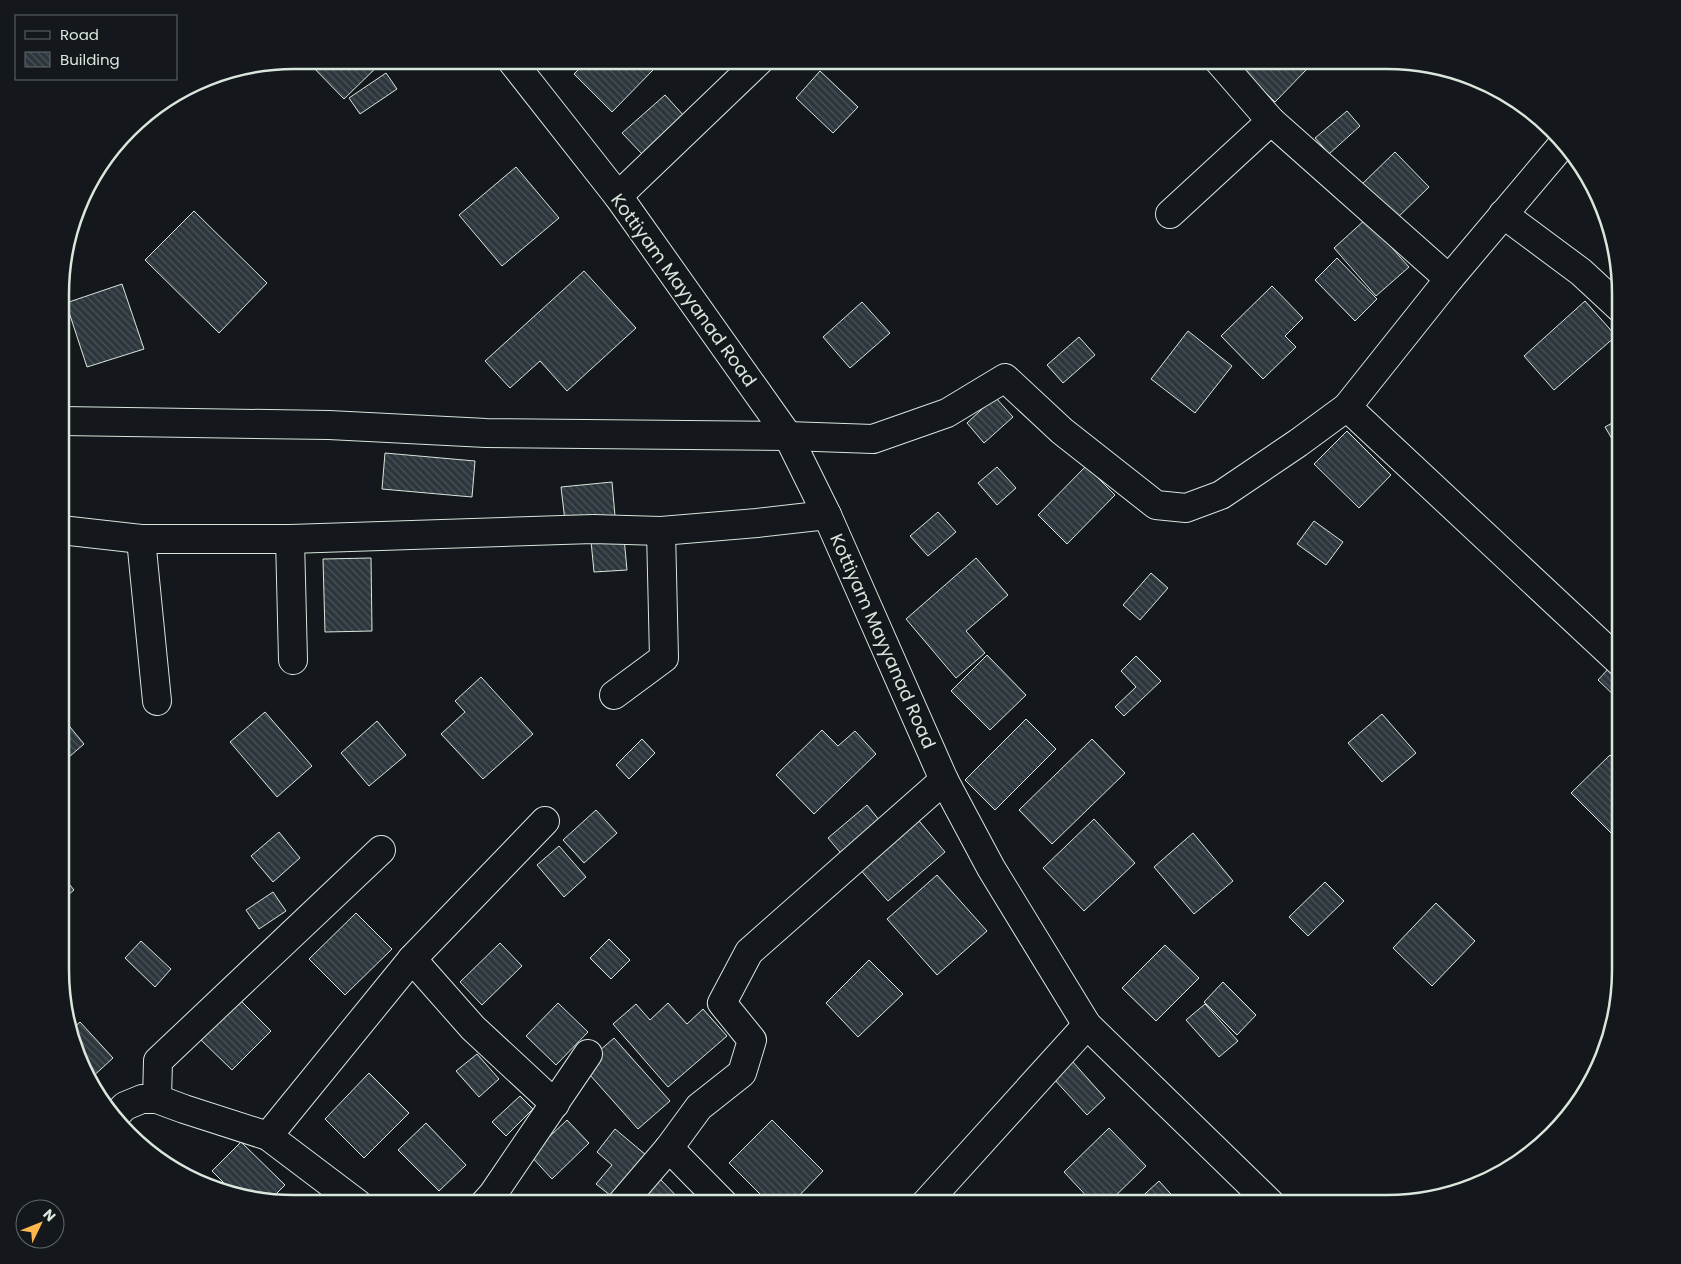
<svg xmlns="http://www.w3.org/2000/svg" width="1681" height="1264" font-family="Poppins,sans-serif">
<defs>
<pattern id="building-back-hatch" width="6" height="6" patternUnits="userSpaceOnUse" patternTransform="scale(1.25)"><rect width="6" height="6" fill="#2c363c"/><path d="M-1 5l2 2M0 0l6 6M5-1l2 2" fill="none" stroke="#4a5358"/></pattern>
</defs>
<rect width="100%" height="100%" fill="#14181c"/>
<!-- building -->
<g fill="url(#building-back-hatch)" stroke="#d8e6dc">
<path d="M312,60H384L344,99L309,63Z"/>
<path d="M588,60H643L653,70L612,112L574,74Z"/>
<path d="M1233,60H1298L1307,69L1275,102Z"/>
<path d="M820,71L858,107L833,133L796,98Z"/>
<path d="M386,73L397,89L360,114L349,98Z"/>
<path d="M665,95L685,117L643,155L622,133Z"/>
<path d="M1347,111L1360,126L1329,154L1315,138Z"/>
<path d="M1395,152L1429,187L1394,221L1360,186Z"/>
<path d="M516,167L559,218L502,266L459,215Z"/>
<path d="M194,211L267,283L219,333L145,260Z"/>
<path d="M1366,219L1409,267L1376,296L1334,248Z"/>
<path d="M1337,258L1377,299L1355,321L1315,280Z"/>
<path d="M584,271L636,328L567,391L540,361L510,388L485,361Z"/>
<path d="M122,284L144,349L87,367L66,303Z"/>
<path d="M1272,286L1303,318L1285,336L1296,347L1263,379L1221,336Z"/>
<path d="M1585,301L1616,336L1554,390L1524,356Z"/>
<path d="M862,302L890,333L850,368L823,337Z"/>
<path d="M1188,331L1232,366L1195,413L1151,379Z"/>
<path d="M1079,337L1095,355L1063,383L1047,365Z"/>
<path d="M995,397L1013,417L984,443L967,423Z"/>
<path d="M1621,418V441L1615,444L1605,427Z"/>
<path d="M1347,431L1391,475L1359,508L1314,464Z"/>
<path d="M385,453L475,461L472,497L382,489Z"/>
<path d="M1086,466L1115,495L1067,544L1038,515Z"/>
<path d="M997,467L1016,488L997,505L978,483Z"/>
<path d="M612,482L615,516L565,521L561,487Z"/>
<path d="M938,512L956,532L928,556L910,536Z"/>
<path d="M1314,521L1343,542L1326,565L1297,544Z"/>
<path d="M624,538L627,570L594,572L591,541Z"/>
<path d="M371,558L372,631L325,632L323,559Z"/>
<path d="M976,558L1008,595L966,631L985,653L956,678L906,619Z"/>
<path d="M1151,573L1168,588L1140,620L1123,605Z"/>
<path d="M987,655L1026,695L990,730L951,691Z"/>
<path d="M1136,656L1161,681L1124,716L1115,707L1136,687L1121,671Z"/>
<path d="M1609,668L1621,679V702L1598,680Z"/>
<path d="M481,677L533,734L483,779L441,734L465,712L455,701Z"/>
<path d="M265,712L312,766L277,797L230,742Z"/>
<path d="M1382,714L1416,753L1382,782L1348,743Z"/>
<path d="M61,716L84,744L62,763L61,762Z"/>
<path d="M1026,719L1056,749L995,810L965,780Z"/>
<path d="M377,721L406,755L369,786L341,753Z"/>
<path d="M822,730L838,746L855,731L876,754L814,814L776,775Z"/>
<path d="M642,739L655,753L629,779L616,765Z"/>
<path d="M1092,739L1125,773L1052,844L1019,810Z"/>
<path d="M1610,755L1621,765V843L1571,793Z"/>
<path d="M867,805L884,826L845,858L828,838Z"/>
<path d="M596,810L617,833L584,863L563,840Z"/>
<path d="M915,816L945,852L888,901L857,866Z"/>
<path d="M1094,819L1135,863L1084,911L1043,868Z"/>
<path d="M279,832L300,858L273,882L251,856Z"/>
<path d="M1193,833L1233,881L1194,914L1154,867Z"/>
<path d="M559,846L586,877L564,897L537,865Z"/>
<path d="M61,874L74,890L61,901Z"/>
<path d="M937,875L987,931L937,975L887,919Z"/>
<path d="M1325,882L1344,901L1308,936L1289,917Z"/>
<path d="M273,892L286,911L259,929L246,910Z"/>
<path d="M1436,903L1475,941L1432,986L1393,948Z"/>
<path d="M356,913L392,949L345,995L309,959Z"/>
<path d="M609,939L630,960L611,979L590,958Z"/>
<path d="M141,941L171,969L155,987L125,958Z"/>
<path d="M500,943L522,966L482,1005L460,982Z"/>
<path d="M1165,945L1199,978L1156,1021L1122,988Z"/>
<path d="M869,960L903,994L858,1037L826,1003Z"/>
<path d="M1223,982L1256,1015L1237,1035L1204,1002Z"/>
<path d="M236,996L271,1031L232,1070L197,1036Z"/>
<path d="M558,1003L588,1032L556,1065L526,1036Z"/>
<path d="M668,1003L687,1024L703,1009L727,1036L668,1087L613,1024L636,1004L650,1020Z"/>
<path d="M1205,1004L1238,1041L1219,1057L1186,1020Z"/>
<path d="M80,1022L113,1058L89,1080L84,1074L72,1029Z"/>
<path d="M614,1038L670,1101L638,1129L582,1066Z"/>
<path d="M477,1054L499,1079L479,1097L456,1071Z"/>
<path d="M1072,1061L1105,1098L1087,1115L1053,1078Z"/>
<path d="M369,1073L409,1113L364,1158L325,1119Z"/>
<path d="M520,1096L533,1109L506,1136L492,1122Z"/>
<path d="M567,1120L589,1143L552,1179L530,1155Z"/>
<path d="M772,1120L823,1171L791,1204H770L729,1163Z"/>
<path d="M426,1123L466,1165L439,1191L398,1150Z"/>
<path d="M1109,1128L1146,1166L1107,1204H1094L1064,1172Z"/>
<path d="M615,1129L646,1155L611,1196L596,1184L612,1165L597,1152Z"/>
<path d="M241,1142L285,1185L269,1201L234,1193L212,1171Z"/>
<path d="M660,1179L684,1204H635Z"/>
<path d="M1159,1181L1180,1204H1134Z"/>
<path d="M572,1195L580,1204H564Z"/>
</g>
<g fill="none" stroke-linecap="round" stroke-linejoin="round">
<defs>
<g id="minor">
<path d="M1218,60L1271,121L1449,279"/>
<path d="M1170,214L1271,121"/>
<path d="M1503,214L1581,272L1621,309"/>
<path d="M1347,407L1449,279L1562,145"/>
<path d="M62,421L329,425L486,433L788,436L873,439L947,413L1005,378L1062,431L1156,505L1186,508L1221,495L1298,443L1347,407L1621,663"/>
<path d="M61,530L141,539H290L593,529L661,531L757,523L827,515"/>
<path d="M141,539L157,701"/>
<path d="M290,539L293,660"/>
<path d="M614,695L664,658L661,531"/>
<path d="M412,959L473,1028L555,1104"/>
<path d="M157,1099L158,1061L381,850"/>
<path d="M116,1115L125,1106L142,1099H157L184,1109L268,1136L358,1204"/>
<path d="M268,1136L412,959L545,821"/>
<path d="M669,1148L724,1204"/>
<path d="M484,1204L493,1194L588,1054"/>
<path d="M621,1204L669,1148L699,1107L742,1073L752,1040L722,1003L749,952L944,780"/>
<path d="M925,1204L1087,1025"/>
</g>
<g id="tertiary">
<path d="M511,60L618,196L788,436L827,515L944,780L991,868L1087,1025L1271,1204"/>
<path d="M618,196L760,60"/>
</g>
</defs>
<!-- minor casing -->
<use href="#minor" stroke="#d8e6dc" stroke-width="30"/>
<!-- tertiary casing -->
<use href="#tertiary" stroke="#d8e6dc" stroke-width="30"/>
<!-- minor -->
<use href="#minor" stroke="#14181c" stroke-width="28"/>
<!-- tertiary -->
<use href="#tertiary" stroke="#14181c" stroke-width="28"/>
</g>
<g text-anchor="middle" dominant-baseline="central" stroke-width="4" stroke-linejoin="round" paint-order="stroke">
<!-- street labels -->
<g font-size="18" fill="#d8e6dc" stroke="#14181c">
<text transform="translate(684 290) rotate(54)">Kottiyam Mayyanad Road</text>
<text transform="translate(883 641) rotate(66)">Kottiyam Mayyanad Road</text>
</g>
</g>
<!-- crop -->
<path d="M0 0H1681V1264H0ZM294 69H1387A225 225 0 0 1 1612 294V970A225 225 0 0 1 1387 1195H294A225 225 0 0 1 69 970V294A225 225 0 0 1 294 69Z" fill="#14181c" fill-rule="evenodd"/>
<path fill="none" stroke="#d8e6dc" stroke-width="2.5" d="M294 69H1387A225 225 0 0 1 1612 294V970A225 225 0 0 1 1387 1195H294A225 225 0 0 1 69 970V294A225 225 0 0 1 294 69Z"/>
<!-- legend -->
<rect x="15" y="15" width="162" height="65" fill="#14181c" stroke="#626a69"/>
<rect x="25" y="31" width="25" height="8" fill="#14181c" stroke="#626a69"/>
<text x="60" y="40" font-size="15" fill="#d8e6dc">Road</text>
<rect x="25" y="52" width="25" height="15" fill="url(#building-back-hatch)" stroke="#626a69"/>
<text x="60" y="65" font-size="15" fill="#d8e6dc">Building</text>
<!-- north arrow -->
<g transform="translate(40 1224) rotate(47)"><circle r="24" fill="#14181c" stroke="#626a69"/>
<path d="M0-4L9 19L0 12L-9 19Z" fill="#ffb74d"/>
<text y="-8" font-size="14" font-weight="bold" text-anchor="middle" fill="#d8e6dc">N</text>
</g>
</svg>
